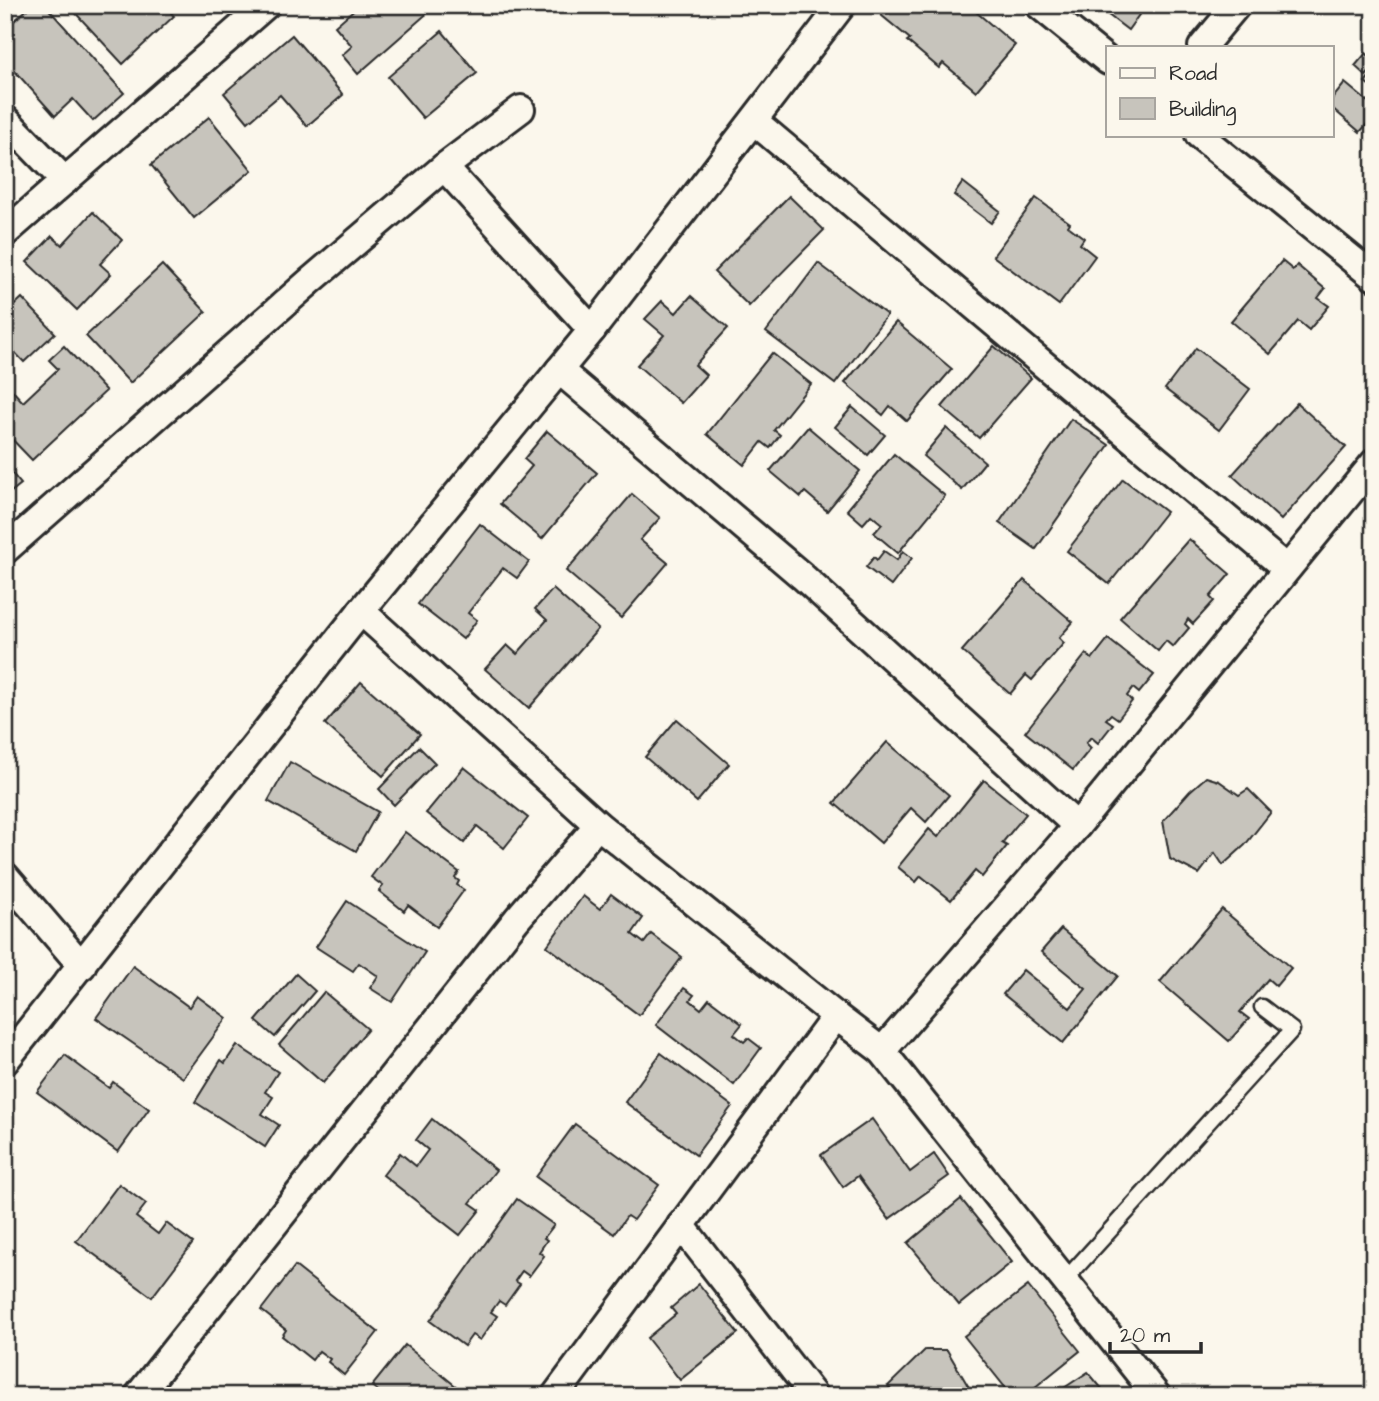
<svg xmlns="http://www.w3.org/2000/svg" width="1379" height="1401" font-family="'Architects Daughter',sans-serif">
<rect width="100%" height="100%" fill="#fbf7ec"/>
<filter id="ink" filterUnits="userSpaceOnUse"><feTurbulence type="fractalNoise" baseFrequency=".0143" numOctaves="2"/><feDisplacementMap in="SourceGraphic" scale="14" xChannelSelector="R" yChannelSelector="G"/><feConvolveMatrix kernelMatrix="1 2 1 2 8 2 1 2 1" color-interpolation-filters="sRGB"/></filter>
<g filter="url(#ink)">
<!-- building -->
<g fill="#c7c4bc" stroke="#2b2b2b" stroke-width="2">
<path d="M32,5H45L124,93L93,121L73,99L55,116L5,60V29Z"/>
<path d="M68,5H164L174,16L123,64Z"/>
<path d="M359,5H426L431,10L358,74L342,55L352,46L335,26Z"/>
<path d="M889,5H968L1015,45L976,91L943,63L939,68L907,41L910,39L881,15Z"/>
<path d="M1095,5H1146L1128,30Z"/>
<path d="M442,31L477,73L423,118L388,77Z"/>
<path d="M292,35L343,95L307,126L280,95L248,122L224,93Z"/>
<path d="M1366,53L1374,61V67L1366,76L1355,66Z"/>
<path d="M1374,71V89L1365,82Z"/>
<path d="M1345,83L1374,107V116L1360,132L1332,108V99Z"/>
<path d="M209,117L252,170L194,218L151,165Z"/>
<path d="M963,182L1000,211L991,223L954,195Z"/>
<path d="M789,196L824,230L749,306L714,272Z"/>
<path d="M1036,198L1070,223L1068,226L1084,238L1080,244L1095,256L1059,305L993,256Z"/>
<path d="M93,212L122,240L100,264L111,274L77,310L27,262L52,236L62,245Z"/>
<path d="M1282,261L1293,270L1297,265L1325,289L1318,298L1329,306L1309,330L1298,321L1270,354L1231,321Z"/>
<path d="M818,263L887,315L835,384L766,332Z"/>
<path d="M162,265L206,312L130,383L86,336Z"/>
<path d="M691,296L728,328L695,365L706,375L681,403L637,365L664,335L645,319L662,301L676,313Z"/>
<path d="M22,298L55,333L24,362L5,342V314Z"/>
<path d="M896,322L952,369L907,421L890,406L883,415L845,383Z"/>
<path d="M64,346L106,391L32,460L5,432V394L11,389L23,402L58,369L49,360Z"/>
<path d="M994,346L1031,378L979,438L942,407Z"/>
<path d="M1196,348L1250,389L1219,430L1165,389Z"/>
<path d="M772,353L811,384L774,430L780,435L770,448L762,442L744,465L707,434Z"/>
<path d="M1297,403L1346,447L1281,520L1232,475Z"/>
<path d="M852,407L885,435L868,455L835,427Z"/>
<path d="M1071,419L1109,445L1036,549L999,523Z"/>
<path d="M808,427L860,471L827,511L805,492L801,497L770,471Z"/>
<path d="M946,428L985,462L962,490L923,456Z"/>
<path d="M547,431L597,473L542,539L500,504L532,466L524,459Z"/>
<path d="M894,454L945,496L898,553L874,533L882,524L871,515L863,524L847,510Z"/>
<path d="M5,465L21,484L5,497Z"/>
<path d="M1123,479L1166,512L1109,584L1067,551Z"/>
<path d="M632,494L660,518L640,540L668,563L621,618L566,571Z"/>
<path d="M480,524L529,562L517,578L503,568L468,613L477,620L463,639L418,604Z"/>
<path d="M1189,539L1230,574L1210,597L1214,601L1193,624L1188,619L1185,624L1189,628L1173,647L1166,641L1158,651L1120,618Z"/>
<path d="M884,551L897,560L903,551L912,558L891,586L866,567L874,557L877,560Z"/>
<path d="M1024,580L1073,622L1059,638L1064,643L1032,680L1026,675L1010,694L962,651Z"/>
<path d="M553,589L598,629L529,708L485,669L507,645L517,654L547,620L535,609Z"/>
<path d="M1108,639L1154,675L1139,693L1133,688L1127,696L1132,701L1118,719L1111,714L1106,719L1113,724L1098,743L1091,737L1086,743L1091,748L1073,770L1025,732L1086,654L1092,659Z"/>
<path d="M361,682L420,734L383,776L325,724Z"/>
<path d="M677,719L729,764L697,802L645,757Z"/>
<path d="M887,742L949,795L926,822L911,808L881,843L834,803Z"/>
<path d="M419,747L435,763L394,805L379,789Z"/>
<path d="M290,762L378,812L356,851L268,801Z"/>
<path d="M464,767L528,818L504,848L477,826L464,843L426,813Z"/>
<path d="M1206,777L1219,781L1239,795L1248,789L1271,812L1245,845L1223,865L1215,853L1199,874L1170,859L1163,821L1190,791Z"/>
<path d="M984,780L1026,814L1002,843L1007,846L982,877L975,871L951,900L921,876L916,882L898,867L929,829L938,837Z"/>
<path d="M405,832L459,872L455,878L459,881L457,885L464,890L437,927L408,905L404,911L379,891L383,886L371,877Z"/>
<path d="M611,894L643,918L632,934L644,943L651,934L682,957L639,1015L547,946L583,896L600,909Z"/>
<path d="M347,901L425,952L392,1002L370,988L378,976L359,963L353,971L316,947Z"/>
<path d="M1222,909L1291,968L1276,986L1268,979L1240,1012L1249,1019L1229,1041L1160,982Z"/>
<path d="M1061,929L1118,976L1063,1043L1003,994L1023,970L1070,1008L1086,989L1041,952Z"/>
<path d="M5,931L14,941L5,949Z"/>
<path d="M133,966L189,1007L197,996L227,1018L183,1078L96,1018Z"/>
<path d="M296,974L315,991L275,1037L256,1021Z"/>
<path d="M684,988L694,995L690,1000L701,1009L709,999L742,1024L734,1034L744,1042L748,1038L761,1048L734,1085L656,1025Z"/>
<path d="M324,992L368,1029L323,1083L279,1045Z"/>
<path d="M237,1045L278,1072L265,1092L273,1097L262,1114L279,1125L265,1147L195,1102L221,1060L225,1063Z"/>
<path d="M661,1053L732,1106L696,1155L625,1102Z"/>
<path d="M65,1055L109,1088L113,1082L149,1109L118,1152L37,1092Z"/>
<path d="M432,1119L496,1170L470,1203L480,1210L460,1235L383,1175L400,1153L416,1166L428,1150L416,1140Z"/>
<path d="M872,1119L910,1172L934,1154L949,1176L889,1219L858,1176L843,1187L821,1155Z"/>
<path d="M575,1124L659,1185L633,1220L627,1216L614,1234L536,1177Z"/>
<path d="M119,1184L146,1204L136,1217L158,1234L166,1223L193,1243L152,1297L76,1241Z"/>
<path d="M517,1199L554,1225L544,1238L547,1240L539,1252L544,1256L529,1276L522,1271L515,1281L520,1284L505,1305L499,1301L491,1312L497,1316L480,1340L472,1335L464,1346L430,1321Z"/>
<path d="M961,1199L1012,1262L959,1305L908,1243Z"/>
<path d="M295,1266L378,1332L344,1375L328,1362L330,1359L319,1351L312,1360L282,1336L286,1330L261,1310Z"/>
<path d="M699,1284L738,1333L680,1380L647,1338L676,1314L671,1308Z"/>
<path d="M1028,1286L1080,1351L1024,1396H1012L964,1336Z"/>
<path d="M405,1345L468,1396H384L372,1386Z"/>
<path d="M925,1350H947L974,1396H896L888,1386Z"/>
<path d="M1088,1372L1108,1396H1052Z"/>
</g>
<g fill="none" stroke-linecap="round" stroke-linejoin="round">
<defs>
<path id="lane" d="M1065,1280L1292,1030L1262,1007"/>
<g id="street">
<path d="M1039,5L1108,61"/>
<path d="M1202,47L1237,5"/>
<path d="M5,119L65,181"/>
<path d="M754,121L1287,569"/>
<path d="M1199,135L1374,277"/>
<path d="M444,167L592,330"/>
<path d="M5,233L266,5"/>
<path d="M559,370L802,576L1077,826"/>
<path d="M5,550L309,282L444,167L521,109"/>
<path d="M361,611L598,825L836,1016"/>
<path d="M5,876L82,966"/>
<path d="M882,1051L1077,826L1374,463"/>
<path d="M5,1061L361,611L592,330L842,5"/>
<path d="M681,1225L814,1396"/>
<path d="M138,1396L517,919L598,825"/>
<path d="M555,1396L836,1016L882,1051L1157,1396"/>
</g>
</defs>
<!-- lane casing -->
<use href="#lane" stroke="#2b2b2b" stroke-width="19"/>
<!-- street casing -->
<use href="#street" stroke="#2b2b2b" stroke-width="32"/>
<!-- lane -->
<use href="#lane" stroke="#fbf7ec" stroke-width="14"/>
<!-- street -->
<use href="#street" stroke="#fbf7ec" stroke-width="26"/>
</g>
</g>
<!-- margin -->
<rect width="1379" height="1401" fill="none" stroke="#fbf7ec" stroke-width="28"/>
<rect x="14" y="14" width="1351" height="1373" fill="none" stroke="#2b2b2b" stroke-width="2.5" filter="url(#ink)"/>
<!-- legend -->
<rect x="1106" y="46" width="228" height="91" fill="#fbf7ec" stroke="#a8a59f" stroke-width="2"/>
<rect x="1120" y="68" width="35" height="10" fill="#fbf7ec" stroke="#a8a59f" stroke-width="2"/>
<text x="1169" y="80" font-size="21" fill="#2b2b2b">Road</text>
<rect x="1120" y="98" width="35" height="21" fill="#c7c4bc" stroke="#a8a59f" stroke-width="2"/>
<text x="1169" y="116" font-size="21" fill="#2b2b2b">Building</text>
<!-- scale -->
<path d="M1110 1342v10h91v-10" fill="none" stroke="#2b2b2b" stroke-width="3.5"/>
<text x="1120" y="1342" font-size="21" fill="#2b2b2b" stroke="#fbf7ec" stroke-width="5" paint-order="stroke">20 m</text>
</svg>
